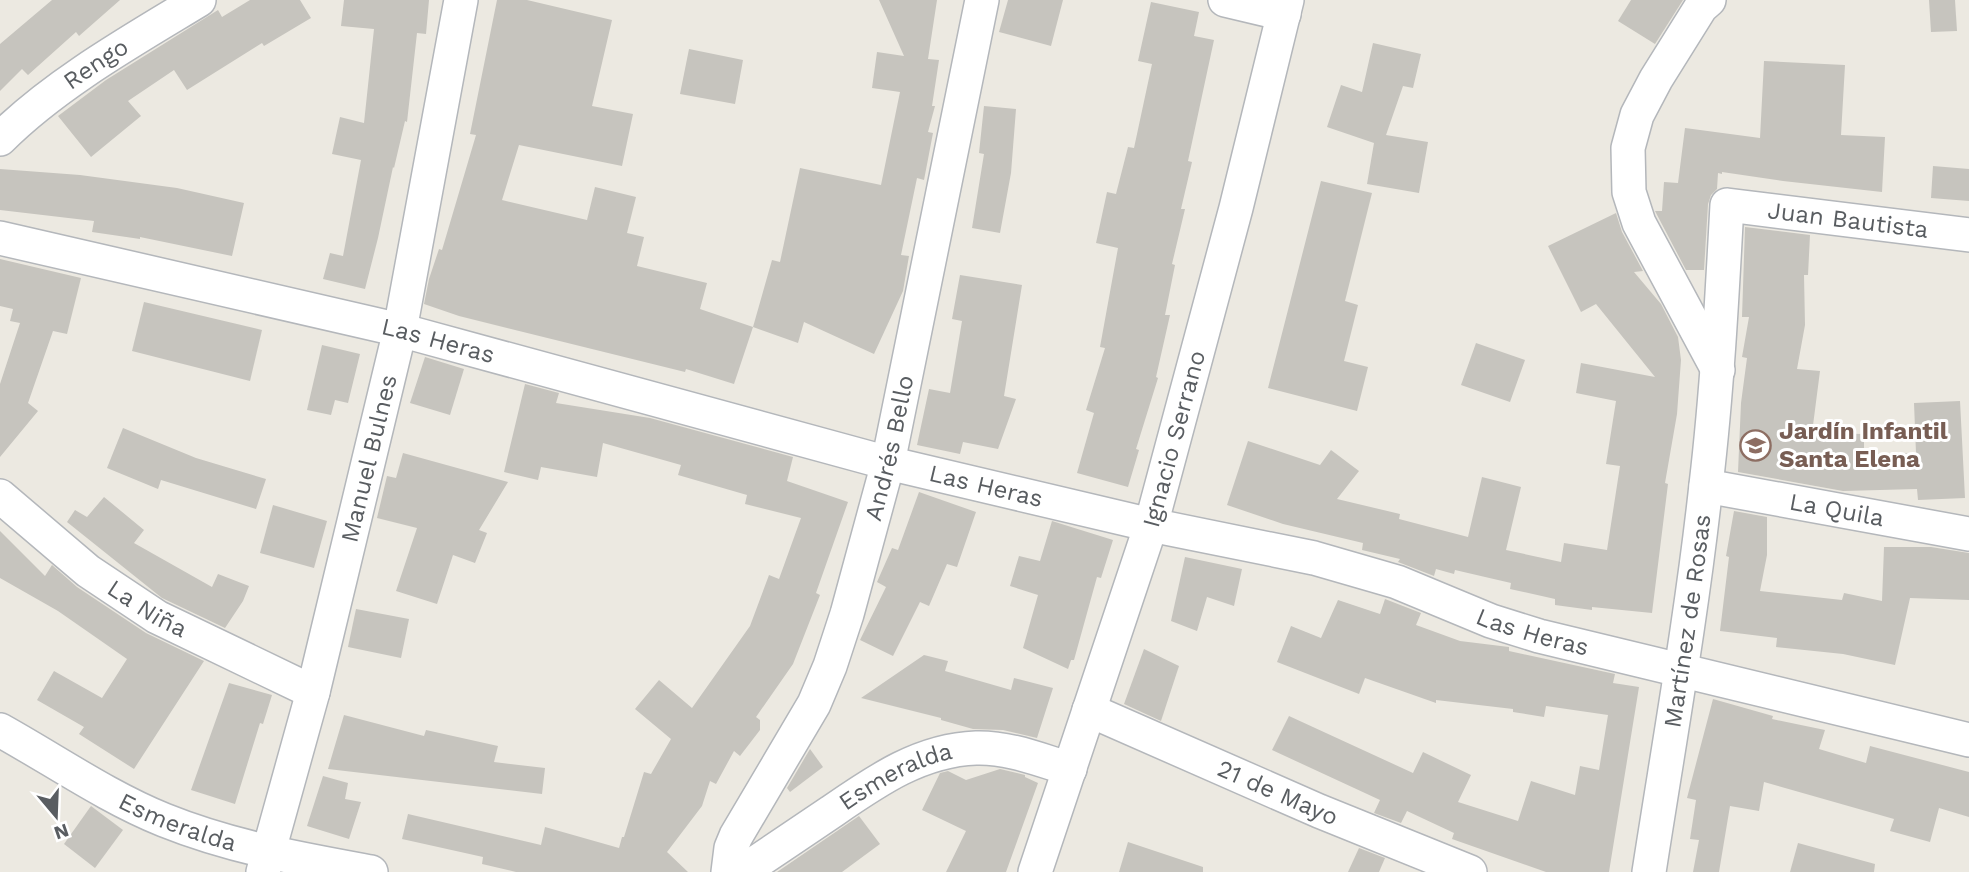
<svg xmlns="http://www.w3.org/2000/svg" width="1969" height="872" font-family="'Work Sans',sans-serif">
<rect width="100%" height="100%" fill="#ece9e1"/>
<!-- building -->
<g fill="#c6c4be">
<path d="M52,0H120L79,36L76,32L28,75L22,69L0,91V44Z"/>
<path d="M250,0H300L311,18L264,46L262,43L187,90L174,70L128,101L141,116L91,157L58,116L106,80L218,10L222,17Z"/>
<path d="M344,0H429L426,34L417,33L407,122L405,121L394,168L393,167L378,238L365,289L323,279L330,253L343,256L361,160L332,154L340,117L364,123L374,29L341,26Z"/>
<path d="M497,0H527L612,20L592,106L633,114L622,166L519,145L502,200L587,220L595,187L636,197L627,233L644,237L637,266L707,283L700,309L753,327L734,384L686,369L685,372L459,316L424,304L429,279L439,249L442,250L476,135L470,134Z"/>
<path d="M879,0H937L928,59L939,60L932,106H935L928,132L933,133L924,180L917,178L901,255L909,256L903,291L874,354L804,322L798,343L753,327L772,260L780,262L800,168L881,185L900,92L872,88L877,52L904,56Z"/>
<path d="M1008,0H1063L1051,46L999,32Z"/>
<path d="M1631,0H1683L1655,44L1618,21Z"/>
<path d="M1929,0H1955L1957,31L1931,32Z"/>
<path d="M1151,2L1199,12L1194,36L1214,40L1188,161L1192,162L1181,209H1185L1172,264L1175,265L1165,315H1170L1156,377L1158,378L1136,449L1139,450L1128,487L1077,473L1094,413L1086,410L1105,348L1100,347L1118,248L1096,243L1107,192L1116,194L1128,147L1134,148L1152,64L1138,61Z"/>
<path d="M1373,43L1421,54L1413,88L1403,86L1386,135L1428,142L1419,193L1367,184L1374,143L1327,127L1341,85L1362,92Z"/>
<path d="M689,49L743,60L735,104L680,94Z"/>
<path d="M1764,61L1845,65L1841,135L1885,137L1882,192L1783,181L1722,172V174L1718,173L1717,189L1711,195L1708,204L1704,270H1686L1655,211H1662L1664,182L1678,183L1685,128L1760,138Z"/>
<path d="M984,106L1016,109L1011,173L1000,233L972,228L984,154L979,153Z"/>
<path d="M1933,166L1969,169V201L1931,198Z"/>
<path d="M0,169L80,175L177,188L244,203L232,256L140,237V239L92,232L94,221L0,210Z"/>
<path d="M1321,181L1372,193L1345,301L1358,305L1344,361L1368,367L1357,411L1268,388Z"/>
<path d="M1616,213L1622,232L1643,271L1634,272L1661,304L1678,337L1681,360L1677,414L1665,483L1668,484L1652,613L1592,607V610L1555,605V599L1510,589L1511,583L1455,570L1454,574L1436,569L1434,576L1398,562L1400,559L1362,550L1363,543L1283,524L1227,505L1248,441L1320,465L1331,450L1359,471L1337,499L1400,514L1399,519L1468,537L1482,477L1521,487L1506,550L1561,562L1564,543L1607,550L1620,466L1606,464L1616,401L1576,393L1581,363L1655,377L1596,304L1581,312L1548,246Z"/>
<path d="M1745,227L1810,235L1808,275H1804L1805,325L1797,369L1820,371L1812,433L1864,434V454L1916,453L1914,403L1960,401L1965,498L1918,500L1917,489L1843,491L1738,472L1741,403L1747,358L1742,357L1749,317H1742Z"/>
<path d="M0,259L81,278L67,334L53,331L28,403L38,411L0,457V384L20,323L10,321L13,309L0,306Z"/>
<path d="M960,275L1022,285L1004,396L1016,399L998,449L963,442L960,454L917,445L929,389L950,393L962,321L952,319Z"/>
<path d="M144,302L262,330L250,381L132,351Z"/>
<path d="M1476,343L1525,360L1510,402L1461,385Z"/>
<path d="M322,345L360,354L348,403L335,400L331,415L307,410Z"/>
<path d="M425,357L464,369L450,415L410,403Z"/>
<path d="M525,384L559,393L556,403L650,418L793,457L787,481L848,502L816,593L820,595L793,664L756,717L760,720V730L740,756L734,751L716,784L710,781L702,806L667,852L688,872H516L482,864L483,857L402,839L408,814L541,845L545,827L619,848L622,837H624L644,772L651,774L671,739L635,709L659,680L692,708L750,626L769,575L779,579L801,518L745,504L747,495L678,475L681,465L603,443L597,477L541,467L538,480L504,472Z"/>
<path d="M123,428L196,458L266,479L256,509L161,480L158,489L107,468Z"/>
<path d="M403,453L508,482L479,530L487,533L475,563L453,555L437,604L396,591L417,528L377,518L387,476L396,478Z"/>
<path d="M919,492L976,512L957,567L947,564L929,606L920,602L893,656L860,640L886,587L877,582L892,548L898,550Z"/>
<path d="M104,497L144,530L134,543L212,587L218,574L249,586L243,601L225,628L162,598L67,522L75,510L87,517Z"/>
<path d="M273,505L327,521L314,568L260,553Z"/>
<path d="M1734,511L1767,517V555L1760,591L1842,600L1844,593L1882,601L1884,547H1931L1969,553V600L1910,598L1895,665L1843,654L1776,647L1777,638L1720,631L1729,557L1726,556Z"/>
<path d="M1052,521L1113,540L1101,578L1097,577L1074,660H1071L1068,669L1023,648L1038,595L1010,586L1019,556L1040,561Z"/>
<path d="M0,531L45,576L52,565L77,587L146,633L204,661L134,769L79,734L84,727L37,700L54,671L102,698L127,659L58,611L0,578Z"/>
<path d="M1185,557L1242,569L1234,606L1207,597L1197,631L1171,621Z"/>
<path d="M1385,599L1421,613L1416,625L1460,641L1509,647V651L1615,674L1613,683L1639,687L1609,872H1546L1452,839L1454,833L1407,811L1401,823L1374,813L1380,800L1272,750L1289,716L1413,773L1423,752L1471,775L1458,802L1518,821L1531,781L1575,795L1580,766L1599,770L1608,715L1546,706L1544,717L1513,712V709L1436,700V703L1365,678L1359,694L1277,662L1291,626L1321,638L1338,600L1380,614Z"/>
<path d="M356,609L409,619L401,658L348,647Z"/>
<path d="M1144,649L1179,666L1161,721L1124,704Z"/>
<path d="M924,655L948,661L945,671L1011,690L1014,678L1053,688L1037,738L1003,730L973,729L941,720V718L861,698Z"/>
<path d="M229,683L272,695L263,724L260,723L235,804L191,790Z"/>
<path d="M1713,699L1773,716L1772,719L1825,730L1819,749L1866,763L1870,746L1969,772V817L1939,808L1930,842L1890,831L1894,819L1764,782L1759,811L1730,806L1719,872H1693L1699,840L1690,839L1696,800L1687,798Z"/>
<path d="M344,715L424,736L426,730L498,746L494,762L545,768L542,794L328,769Z"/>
<path d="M810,749L823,767L790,792L787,788Z"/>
<path d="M1000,769L1025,775V777L1038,783L1006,872H946L966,831L922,810L940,773L948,771L966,780Z"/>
<path d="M323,776L348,783L345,799L361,802L349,839L307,826Z"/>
<path d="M91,806L123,830L95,868L64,844Z"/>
<path d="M859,816L880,844L842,872H777Z"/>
<path d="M1128,842L1203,867V872H1119Z"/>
<path d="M1798,843L1875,864L1874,872H1790Z"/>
<path d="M1359,848L1385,858L1379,872H1348Z"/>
</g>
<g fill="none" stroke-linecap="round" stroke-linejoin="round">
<defs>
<g id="minor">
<path d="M1225,0L1284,14"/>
<path d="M1709,0L1701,7L1656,79L1637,115L1628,148L1629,192L1639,223L1718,370"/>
<path id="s1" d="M0,139C55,84 133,40 199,0"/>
<path id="s2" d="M0,238L400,330L888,463L1151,525L1314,558L1397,582L1491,621L1539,636L1969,740"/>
<path id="s3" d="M1706,486L1969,534"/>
<path id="s4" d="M0,496L88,571L157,617L313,692"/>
<path id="s5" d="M1089,710L1319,811L1470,872"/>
<path id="s6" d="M0,730C54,760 107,797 164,820C231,847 300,859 371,872"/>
<path id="s7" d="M263,872L313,692L400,330L461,0"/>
<path id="s8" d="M728,872L731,848L736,836L814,704L830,666L847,614L888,463L982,0"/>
<path id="s9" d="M742,872C772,852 801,832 831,812C876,781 920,750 976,748C1009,747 1040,760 1070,769"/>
<path id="s10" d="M1035,872L1151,525L1236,208L1287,0"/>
<path id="s11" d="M1649,872C1669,743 1692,614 1706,485C1717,392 1722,298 1727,205L1969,235"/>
</g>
</defs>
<!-- minor casing -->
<use href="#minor" stroke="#b4b7bb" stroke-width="36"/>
<!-- minor -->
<use href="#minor" stroke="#fff" stroke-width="33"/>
</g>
<!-- icons -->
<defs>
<symbol id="school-ring" viewBox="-11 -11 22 22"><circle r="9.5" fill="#fff" stroke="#8d6e63" stroke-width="1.5"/><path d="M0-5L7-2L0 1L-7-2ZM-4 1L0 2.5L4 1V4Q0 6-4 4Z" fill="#8d6e63"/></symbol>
</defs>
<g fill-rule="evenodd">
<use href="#school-ring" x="1738" y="428" width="35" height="35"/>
</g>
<g text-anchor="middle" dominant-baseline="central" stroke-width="6" stroke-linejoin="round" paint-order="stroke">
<!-- street labels -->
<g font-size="24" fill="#595d61" stroke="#fff">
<text stroke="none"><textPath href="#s1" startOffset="122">Rengo</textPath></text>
<text stroke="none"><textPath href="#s11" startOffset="794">Juan Bautista</textPath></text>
<text stroke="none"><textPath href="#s2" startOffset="450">Las Heras</textPath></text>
<text stroke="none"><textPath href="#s10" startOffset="455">Ignacio Serrano</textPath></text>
<text stroke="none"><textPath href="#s8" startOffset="458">Andrés Bello</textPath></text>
<text stroke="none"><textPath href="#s7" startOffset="427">Manuel Bulnes</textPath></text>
<text stroke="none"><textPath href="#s2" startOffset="1017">Las Heras</textPath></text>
<text stroke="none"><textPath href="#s3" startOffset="133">La Quila</textPath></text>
<text stroke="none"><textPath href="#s4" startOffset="186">La Niña</textPath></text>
<text stroke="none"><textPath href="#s11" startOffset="254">Martínez de Rosas</textPath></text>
<text stroke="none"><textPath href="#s2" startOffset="1584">Las Heras</textPath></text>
<text stroke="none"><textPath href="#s9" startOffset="182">Esmeralda</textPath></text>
<text stroke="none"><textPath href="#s5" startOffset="206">21 de Mayo</textPath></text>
<text stroke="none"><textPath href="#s6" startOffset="201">Esmeralda</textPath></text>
</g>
<!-- education labels -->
<g font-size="24" font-weight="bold" fill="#785e54" stroke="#fff" text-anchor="start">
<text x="1779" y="431">Jardín Infantil<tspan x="1779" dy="28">Santa Elena</tspan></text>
</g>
</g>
<!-- north arrow -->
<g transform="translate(56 816) rotate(161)" stroke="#ffffff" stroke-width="5" paint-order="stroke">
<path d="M0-5L12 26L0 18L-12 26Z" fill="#595d61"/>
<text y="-10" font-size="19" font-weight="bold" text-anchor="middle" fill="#595d61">N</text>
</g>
</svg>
